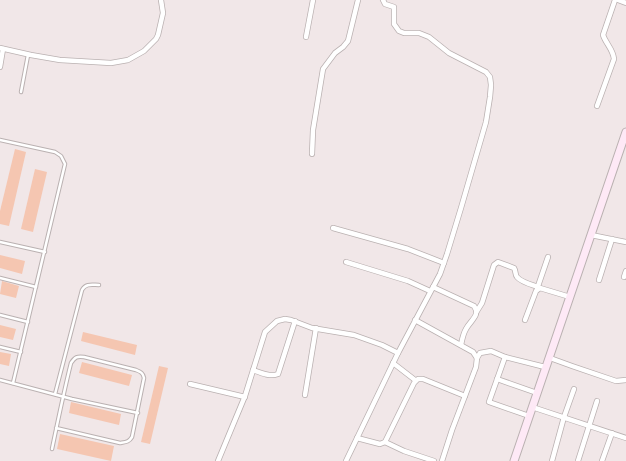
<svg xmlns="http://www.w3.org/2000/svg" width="626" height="461" font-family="'Source Sans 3',sans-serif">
<rect width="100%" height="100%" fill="#f1e7e8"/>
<!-- building -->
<g fill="#f5c6b1">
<path d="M15,149L26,152L9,226L0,224V211Z"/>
<path d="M35,169L47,172L33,232L21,229Z"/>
<path d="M0,255L25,261L22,274L0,268Z"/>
<path d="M2,281L19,286L16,298L0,294Z"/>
<path d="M0,325L16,329L13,340L0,337Z"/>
<path d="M83,332L137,345L135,355L81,341Z"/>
<path d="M0,352L11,354L9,366L0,364Z"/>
<path d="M82,362L132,375L129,386L79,373Z"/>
<path d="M159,366L168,368L150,444L141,442Z"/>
<path d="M71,402L121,414L119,425L69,413Z"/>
<path d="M60,434L114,446L111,461L57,449Z"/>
</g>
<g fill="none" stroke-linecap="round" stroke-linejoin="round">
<defs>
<g id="lane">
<path d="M21,92L28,55"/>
<path d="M0,140L55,152L61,156L65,164L13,383"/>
<path d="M0,242L45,252"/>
<path d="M0,278L36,287"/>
<path d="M0,315L28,322"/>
<path d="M0,347L21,352"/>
<path d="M0,380L72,399L138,413"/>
<path d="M55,394L82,290C86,283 92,285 99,285"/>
<path d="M52,449C58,420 64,391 71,363C75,357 77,356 84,357L136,370C141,372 143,373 144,378L132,437C129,442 126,442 120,443L56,428"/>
</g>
<g id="street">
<path d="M618,0L626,3"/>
<path d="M306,37L313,0"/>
<path d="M0,48L31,55L60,60L111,63L128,60L144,51L156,39L158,35L163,13L161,0"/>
<path d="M0,67L3,49"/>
<path d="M597,106L614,59C613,49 606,44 603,35L615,0"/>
<path d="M312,154L313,130L323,69L335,53L343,47L348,41L358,0"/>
<path d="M333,228L408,249L444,263"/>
<path d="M591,235L626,242"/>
<path d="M346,262L408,281L430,291"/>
<path d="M624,277L626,271"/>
<path d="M599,280L612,239"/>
<path d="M433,287L474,306C481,315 470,321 466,329C463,334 462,340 461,345"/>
<path d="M537,289L548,257"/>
<path d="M477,311L482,303L494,265L498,262L514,268C516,271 515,275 517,277C521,282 532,285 538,287"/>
<path d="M415,320L473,352L477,358L476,367L452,430L442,461"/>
<path d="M525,320L536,291L540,288L570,297"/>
<path d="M505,357L489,402L529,416"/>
<path d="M477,358L480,353L491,351L505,357L545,367"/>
<path d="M550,358L572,366L616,381L626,380"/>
<path d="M393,363L415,380"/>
<path d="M253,370C261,373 270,377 278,374L295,321"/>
<path d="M497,379L537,393"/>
<path d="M190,384L245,397"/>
<path d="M305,395L316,328"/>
<path d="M532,407L626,438"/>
<path d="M357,438L380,444L385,442L414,383L418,379H423L465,396"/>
<path d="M385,442L404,451L434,461"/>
<path d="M218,461L245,396L265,332L277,321L285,319L291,320L312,328L354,335L382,345L398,353"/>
<path d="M346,461L398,353L440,274L447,254L461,208L486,122L490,97L491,85L490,77L486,72L449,53L429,37L419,33H404L399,31L394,24V7L385,4L383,0"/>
<path d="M552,461L564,417L574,389"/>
<path d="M578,461L597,401"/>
<path d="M602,461L612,433"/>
</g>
<path id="secondary" d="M514,461L626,132"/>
</defs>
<!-- lane casing -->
<use href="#lane" stroke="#bab1b1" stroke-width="4.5"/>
<!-- street casing -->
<use href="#street" stroke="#bab1b1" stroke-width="6"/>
<!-- secondary casing -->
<use href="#secondary" stroke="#bab1b1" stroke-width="9"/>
<!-- lane -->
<use href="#lane" stroke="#fff" stroke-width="2.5"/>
<!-- street -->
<use href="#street" stroke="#fff" stroke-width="4.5"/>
<!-- secondary -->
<use href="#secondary" stroke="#fee9f6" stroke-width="7"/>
</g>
</svg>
